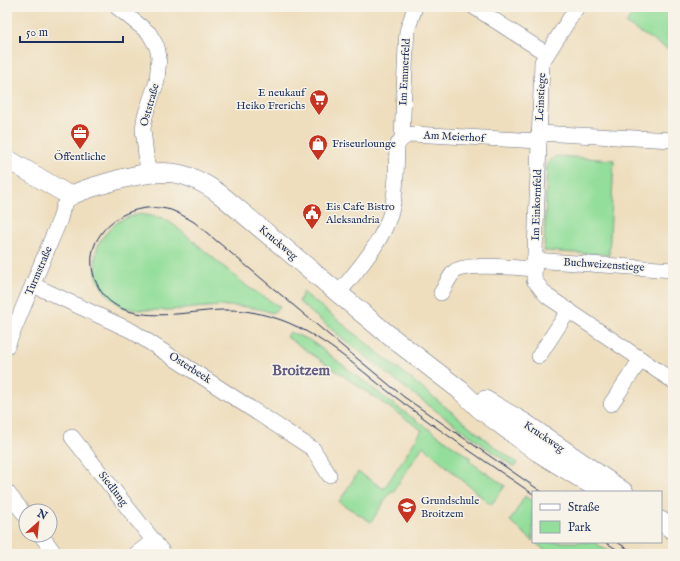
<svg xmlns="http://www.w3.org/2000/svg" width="680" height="561" font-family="'IM FELL English',serif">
<rect width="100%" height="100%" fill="#f7f3e8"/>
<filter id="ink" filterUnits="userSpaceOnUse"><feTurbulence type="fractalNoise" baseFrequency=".025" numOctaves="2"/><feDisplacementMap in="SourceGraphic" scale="8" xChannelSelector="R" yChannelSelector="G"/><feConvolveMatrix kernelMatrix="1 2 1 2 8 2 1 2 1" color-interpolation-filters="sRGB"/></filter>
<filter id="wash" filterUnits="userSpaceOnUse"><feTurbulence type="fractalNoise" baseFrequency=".012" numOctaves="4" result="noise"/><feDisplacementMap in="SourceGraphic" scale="16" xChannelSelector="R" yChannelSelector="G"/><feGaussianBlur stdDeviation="0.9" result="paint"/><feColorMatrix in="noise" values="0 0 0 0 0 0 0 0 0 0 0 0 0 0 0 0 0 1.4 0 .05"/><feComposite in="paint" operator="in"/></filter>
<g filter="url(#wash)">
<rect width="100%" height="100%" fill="#eedebe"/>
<!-- green -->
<g fill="#93de9a" stroke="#57867c">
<path d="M637,7H673V47L671,51L626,24Z"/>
<path d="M556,156L614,160L609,255L544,251L547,163Z"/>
<path d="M141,214L162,218L174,225L248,287L280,307L272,313C234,298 190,312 150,310C143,310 133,310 126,308C112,302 98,288 96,272C95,260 95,247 103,237C117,220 120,219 141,214Z"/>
<path d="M303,292L490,443L517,463L514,467C440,415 368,361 299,302Z"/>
<path d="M290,332L309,340L322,349L397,407L471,458L469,461L505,486L491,505L423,446L393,492L391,491L371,522L339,502L358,472L384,489L422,430L287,337Z"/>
<path d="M525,496L533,502V541L510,521Z"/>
<path d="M535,542H594L612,554H549Z"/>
</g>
</g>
<g filter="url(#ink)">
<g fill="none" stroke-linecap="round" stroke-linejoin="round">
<defs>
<g id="minor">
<path d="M117,7L149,33L157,47L159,57L157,81L145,116L143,129L148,173"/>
<path d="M474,7L547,54"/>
<path d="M577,7L542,62L534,280L547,296L673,381"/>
<path d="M402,138L406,46L407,31L415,7"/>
<path d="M534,260L673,270"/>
<path d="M33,285L132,331L313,449L329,475"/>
<path d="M441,293C445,287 449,277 454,272C465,262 518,268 534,269"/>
<path d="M338,294C359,268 384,241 392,208C397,188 396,168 397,147C399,139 405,137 413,134L539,141V133L673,140"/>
<path d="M7,346L60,219L63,207L70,196"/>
<path d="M539,356L569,310"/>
<path d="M611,404L641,359"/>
<path d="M72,437L164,554"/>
<path d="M7,492L26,516"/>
<path d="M41,535L55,554"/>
<path d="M136,554L153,541"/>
</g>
<g id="tertiary">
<path d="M7,159L70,196C85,188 101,185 117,180C161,169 184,167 221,195L386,333L460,390L480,409L538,452L603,492"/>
<path d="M485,400L526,424L624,492"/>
<path d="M661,521L673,530"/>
</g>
</defs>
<!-- minor casing -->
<use href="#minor" stroke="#656c80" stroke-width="16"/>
<!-- tertiary casing -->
<use href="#tertiary" stroke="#656c80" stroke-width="20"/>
<!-- minor -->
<use href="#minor" stroke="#fff" stroke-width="15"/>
<!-- tertiary -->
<use href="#tertiary" stroke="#fff" stroke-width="19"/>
<!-- tram -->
<g stroke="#1b2f5e" stroke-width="1">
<path d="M533,494C489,464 444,434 402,402C361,372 321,331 272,317C258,313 244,310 229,310C187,309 118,333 96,282C91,270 90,256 95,244C108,215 141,202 171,210C179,213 187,218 194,222L342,346L404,397L542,492"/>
<path d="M605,542L624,554"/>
<path d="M617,542L636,554"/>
</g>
</g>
</g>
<!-- icons -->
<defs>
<symbol id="supermarket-pin" viewBox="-11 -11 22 30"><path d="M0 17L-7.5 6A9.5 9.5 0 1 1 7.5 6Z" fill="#c8321e" stroke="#f7f3e8"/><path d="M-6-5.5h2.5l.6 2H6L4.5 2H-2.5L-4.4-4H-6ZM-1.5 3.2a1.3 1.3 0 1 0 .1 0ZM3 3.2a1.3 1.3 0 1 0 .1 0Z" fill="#fff"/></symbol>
<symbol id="office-pin" viewBox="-11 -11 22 30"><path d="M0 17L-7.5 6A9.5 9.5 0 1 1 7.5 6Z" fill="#c8321e" stroke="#f7f3e8"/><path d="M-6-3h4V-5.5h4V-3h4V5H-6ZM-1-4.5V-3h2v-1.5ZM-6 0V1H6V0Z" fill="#fff"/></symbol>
<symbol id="shop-pin" viewBox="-11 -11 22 30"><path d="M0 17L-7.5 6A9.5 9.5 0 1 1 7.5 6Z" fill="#c8321e" stroke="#f7f3e8"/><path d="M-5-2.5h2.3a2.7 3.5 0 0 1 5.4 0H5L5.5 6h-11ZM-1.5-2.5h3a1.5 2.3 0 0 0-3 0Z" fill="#fff"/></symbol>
<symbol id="civic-pin" viewBox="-11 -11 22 30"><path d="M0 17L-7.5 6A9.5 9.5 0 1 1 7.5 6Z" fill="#c8321e" stroke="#f7f3e8"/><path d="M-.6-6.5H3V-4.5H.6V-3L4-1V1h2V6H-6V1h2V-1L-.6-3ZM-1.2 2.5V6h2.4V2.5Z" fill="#fff"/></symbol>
<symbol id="school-pin" viewBox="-11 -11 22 30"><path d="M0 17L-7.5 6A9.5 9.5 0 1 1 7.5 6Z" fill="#c8321e" stroke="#f7f3e8"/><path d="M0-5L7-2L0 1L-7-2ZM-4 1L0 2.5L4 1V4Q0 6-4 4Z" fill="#fff"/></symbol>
</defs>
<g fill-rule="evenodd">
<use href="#supermarket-pin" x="308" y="88" width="22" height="30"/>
<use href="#office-pin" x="69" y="122" width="22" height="30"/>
<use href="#shop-pin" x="307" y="133" width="22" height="30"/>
<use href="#civic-pin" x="301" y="202" width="22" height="30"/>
<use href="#school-pin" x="396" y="496" width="22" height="30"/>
</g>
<g text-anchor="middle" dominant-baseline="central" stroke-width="3" stroke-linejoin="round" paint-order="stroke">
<!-- street labels -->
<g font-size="11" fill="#1b2f5e" stroke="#f7f3e8">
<text transform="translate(405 72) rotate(-87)">Im Emmerfeld</text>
<text transform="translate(541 97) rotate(-87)">Leinstiege</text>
<text transform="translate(150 105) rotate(-74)">Oststraße</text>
<text transform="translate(454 137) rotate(3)">Am Meierhof</text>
<text transform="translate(537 205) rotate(-88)">Im Einkornfeld</text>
<text transform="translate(278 243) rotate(40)">Kruckweg</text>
<text transform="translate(604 265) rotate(4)">Buchweizenstiege</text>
<text transform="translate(39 271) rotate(-67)">Turmstraße</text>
<text transform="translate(190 368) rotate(33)">Osterbeek</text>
<text transform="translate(544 437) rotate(34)">Kruckweg</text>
<text transform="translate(113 489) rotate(52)">Siedlung</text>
</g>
<!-- poi labels -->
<g font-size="11" fill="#1b2f5e" stroke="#f7f3e8" text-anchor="start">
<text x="305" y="93" text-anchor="end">E neukauf<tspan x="305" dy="13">Heiko Frerichs</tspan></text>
<text x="332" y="144">Friseurlounge</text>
<text x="80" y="157" text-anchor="middle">Öffentliche</text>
<text x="326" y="207">Eis Cafe Bistro<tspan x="326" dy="13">Aleksandria</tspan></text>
<text x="421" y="501">Grundschule<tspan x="421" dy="13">Broitzem</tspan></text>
</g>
<!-- district labels -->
<g font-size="15" font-weight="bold" fill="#5f5b81" stroke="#f7f3e8">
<text x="301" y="370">Broitzem</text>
</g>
</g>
<!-- margin -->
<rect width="680" height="561" fill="none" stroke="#f7f3e8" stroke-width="24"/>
<!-- legend -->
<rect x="532" y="491" width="130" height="52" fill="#f7f3e8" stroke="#9fa5b1"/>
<rect x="540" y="504" width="20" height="6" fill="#ffffff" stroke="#9fa5b1"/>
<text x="568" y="511" font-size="12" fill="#1b2f5e">Straße</text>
<rect x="540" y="521" width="20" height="12" fill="#93de9a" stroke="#9fa5b1"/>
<text x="568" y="531" font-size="12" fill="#1b2f5e">Park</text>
<!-- north arrow -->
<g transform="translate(38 523) rotate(27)"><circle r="19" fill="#f7f3e8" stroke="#9fa5b1"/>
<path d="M0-3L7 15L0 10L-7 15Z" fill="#c8321e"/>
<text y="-6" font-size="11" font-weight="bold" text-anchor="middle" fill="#1b2f5e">N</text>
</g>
<!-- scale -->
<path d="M20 36v6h103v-6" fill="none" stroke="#1b2f5e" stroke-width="2"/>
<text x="26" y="36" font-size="12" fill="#1b2f5e" stroke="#f7f3e8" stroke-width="3" paint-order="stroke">50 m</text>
</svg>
